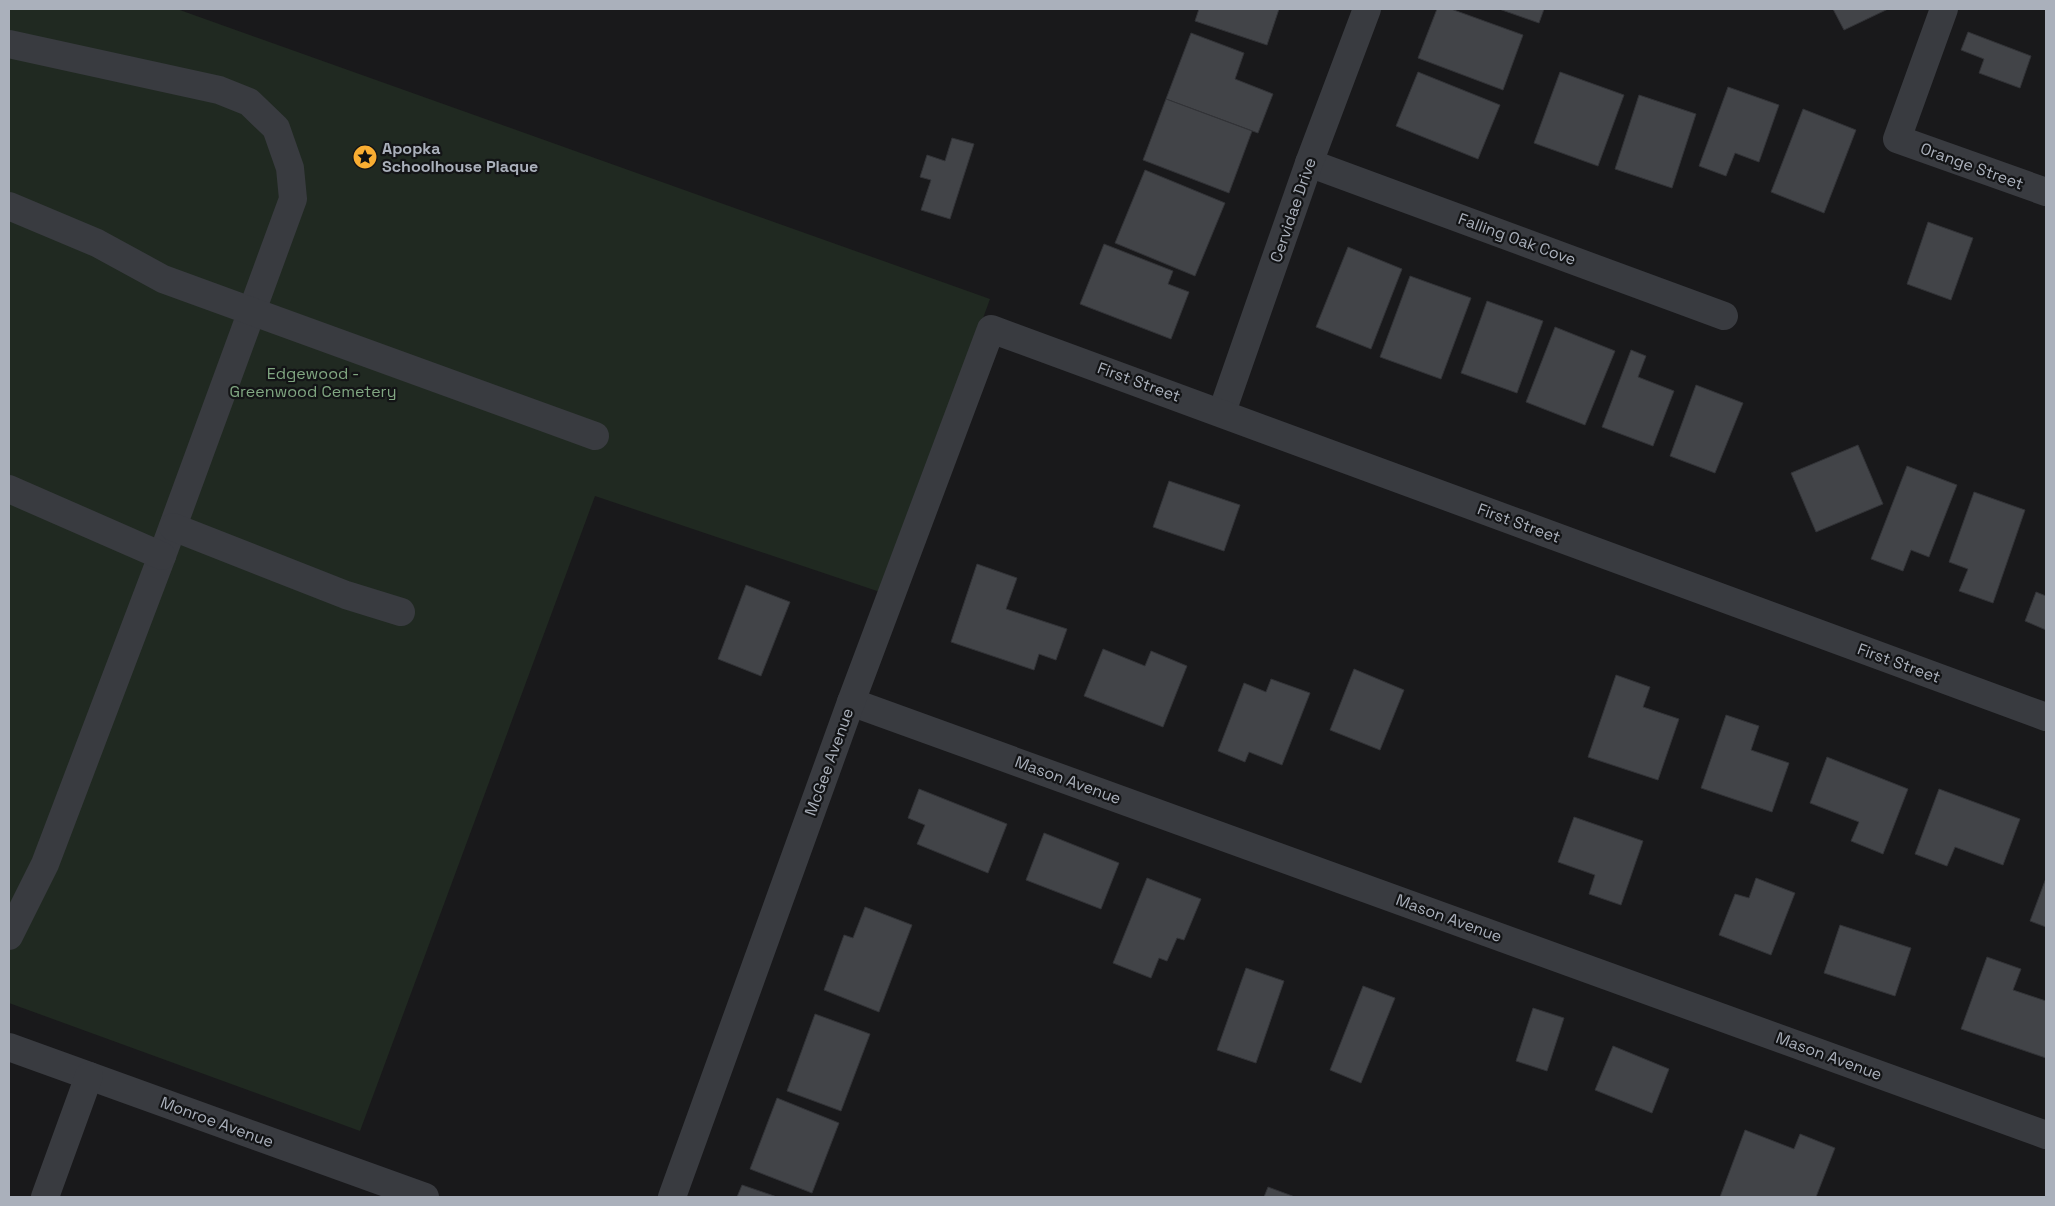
<svg xmlns="http://www.w3.org/2000/svg" width="2055" height="1206" font-family="'Space Grotesk',sans-serif">
<rect width="100%" height="100%" fill="#19191b"/>
<!-- green -->
<path fill="#202921" d="M9,9H177L990,299L883,593L595,496L360,1131L9,1003Z"/>
<!-- building -->
<g fill="#424448" stroke="#323337">
<path d="M1199,9H1279L1267,45L1195,21Z"/>
<path d="M1437,9H1451L1523,35L1503,90L1418,58Z"/>
<path d="M1499,9H1544L1539,23Z"/>
<path d="M1833,9H1888L1844,30Z"/>
<path d="M1968,32L2031,56L2020,88L1979,73L1984,59L1961,50Z"/>
<path d="M1191,33L1244,53L1235,79L1273,94L1258,133L1166,99Z"/>
<path d="M1418,72L1500,105L1478,159L1396,126Z"/>
<path d="M1560,72L1624,95L1598,166L1534,143Z"/>
<path d="M1728,87L1779,105L1759,162L1735,153L1726,176L1699,166Z"/>
<path d="M1639,95L1696,114L1672,188L1615,169Z"/>
<path d="M1166,99L1252,131L1229,193L1143,160Z"/>
<path d="M1803,109L1856,130L1824,213L1771,192Z"/>
<path d="M952,138L974,144L950,219L921,210L931,180L920,177L927,155L945,161Z"/>
<path d="M1145,170L1225,203L1195,276L1115,243Z"/>
<path d="M1928,222L1973,238L1951,300L1907,284Z"/>
<path d="M1104,244L1173,271L1168,284L1189,292L1171,339L1080,304Z"/>
<path d="M1348,247L1402,269L1371,349L1316,327Z"/>
<path d="M1410,276L1471,298L1441,379L1380,357Z"/>
<path d="M1487,301L1543,321L1517,393L1461,373Z"/>
<path d="M1555,327L1615,351L1585,425L1526,402Z"/>
<path d="M1631,350L1646,356L1638,377L1674,391L1653,446L1602,427Z"/>
<path d="M1696,385L1743,403L1715,473L1670,456Z"/>
<path d="M1858,445L1883,504L1816,532L1791,473Z"/>
<path d="M1907,466L1957,485L1929,557L1911,550L1903,571L1871,559Z"/>
<path d="M1169,481L1240,505L1224,551L1153,527Z"/>
<path d="M1974,492L2025,510L1993,603L1959,591L1968,569L1949,562Z"/>
<path d="M977,564L1017,578L1006,609L1067,629L1056,660L1039,654L1034,670L951,642Z"/>
<path d="M746,585L790,602L761,676L718,659Z"/>
<path d="M2036,592L2046,596V630L2025,621Z"/>
<path d="M1103,649L1145,666L1151,651L1187,666L1163,727L1084,696Z"/>
<path d="M1354,669L1404,690L1380,750L1330,730Z"/>
<path d="M1616,675L1650,687L1643,707L1679,719L1658,780L1588,757Z"/>
<path d="M1271,679L1310,693L1282,765L1249,752L1245,762L1218,751L1244,683L1266,692Z"/>
<path d="M1726,715L1759,726L1751,750L1789,763L1772,812L1701,788Z"/>
<path d="M1827,757L1908,789L1883,854L1851,841L1859,822L1810,803Z"/>
<path d="M919,789L1007,824L988,873L917,844L925,825L908,818Z"/>
<path d="M1939,789L2020,819L2003,865L1955,847L1947,866L1915,854Z"/>
<path d="M1574,817L1643,841L1621,905L1589,894L1595,875L1558,862Z"/>
<path d="M1044,833L1119,863L1101,909L1026,880Z"/>
<path d="M1147,878L1201,899L1184,940L1177,938L1167,961L1159,958L1151,978L1113,963Z"/>
<path d="M1756,878L1795,893L1771,955L1719,935L1735,894L1749,898Z"/>
<path d="M2046,878V927L2030,921Z"/>
<path d="M865,907L912,925L879,1012L824,990L844,935L853,938Z"/>
<path d="M1840,925L1911,948L1895,996L1824,973Z"/>
<path d="M1987,957L2021,969L2013,990L2046,1001V1058L1961,1029Z"/>
<path d="M1246,968L1284,981L1256,1063L1217,1050Z"/>
<path d="M1363,986L1395,998L1361,1083L1330,1070Z"/>
<path d="M1533,1008L1564,1018L1547,1071L1516,1061Z"/>
<path d="M815,1014L870,1034L841,1111L787,1091Z"/>
<path d="M1613,1046L1669,1069L1652,1113L1595,1090Z"/>
<path d="M777,1098L839,1123L812,1193L750,1169Z"/>
<path d="M1745,1130L1794,1149L1800,1134L1835,1148L1816,1197H1720Z"/>
<path d="M742,1185L777,1197H737Z"/>
<path d="M1268,1187L1295,1197H1264Z"/>
</g>
<g fill="none" stroke-linecap="round" stroke-linejoin="round">
<!-- minor -->
<g stroke="#393b40" stroke-width="28">
<path d="M1944,9L1897,139L2046,192"/>
<path d="M9,44L219,90L249,102L276,128L290,168L293,199L162,556L45,864L9,936"/>
<path d="M1309,163L1724,316"/>
<path d="M9,206L97,243L163,279L595,436"/>
<path d="M1222,412L1309,163L1367,9"/>
<path d="M9,489L162,556"/>
<path d="M173,527L346,595L401,612"/>
<path d="M851,702L2046,1135"/>
<path d="M9,1047L425,1197"/>
<path d="M45,1197L89,1076"/>
<path d="M672,1197L851,702L991,329L2046,717"/>
</g>
</g>
<!-- icons -->
<defs>
<symbol id="sight-disc" viewBox="-11 -11 22 22"><circle r="9.5" fill="#faae32" stroke="#131416"/><path d="M0-6L1.8-2.2L6-1.7L2.9 1.2L3.7 5.4L0 3.3L-3.7 5.4L-2.9 1.2L-6-1.7L-1.8-2.2Z" fill="#111"/></symbol>
</defs>
<g fill-rule="evenodd">
<use href="#sight-disc" x="351" y="143" width="28" height="28"/>
</g>
<g text-anchor="middle" dominant-baseline="central" stroke-width="4.5" stroke-linejoin="round" paint-order="stroke">
<!-- poi labels -->
<g font-size="16" font-weight="bold" fill="#aab0bb" stroke="#131416" text-anchor="start">
<text x="382" y="148">Apopka<tspan x="382" dy="18">Schoolhouse Plaque</tspan></text>
</g>
<!-- street labels -->
<g font-size="16" fill="#aab0bb" stroke="#131416">
<text transform="translate(1972 166) rotate(20)">Orange Street</text>
<text transform="translate(1293 210) rotate(-71)">Cervidae Drive</text>
<text transform="translate(1517 239) rotate(20)">Falling Oak Cove</text>
<text transform="translate(1139 382) rotate(20)">First Street</text>
<text transform="translate(1519 523) rotate(20)">First Street</text>
<text transform="translate(1899 663) rotate(20)">First Street</text>
<text transform="translate(829 762) rotate(-70)">McGee Avenue</text>
<text transform="translate(1068 780) rotate(20)">Mason Avenue</text>
<text transform="translate(1449 918) rotate(20)">Mason Avenue</text>
<text transform="translate(1829 1056) rotate(20)">Mason Avenue</text>
<text transform="translate(217 1122) rotate(20)">Monroe Avenue</text>
</g>
<!-- park labels -->
<g font-size="16" fill="#81a782" stroke="#131416">
<text x="313" y="373">Edgewood -<tspan x="313" dy="18">Greenwood Cemetery</tspan></text>
</g>
</g>
<!-- border -->
<rect width="2055" height="1206" fill="none" stroke="#aab0bb" stroke-width="20"/>
</svg>
